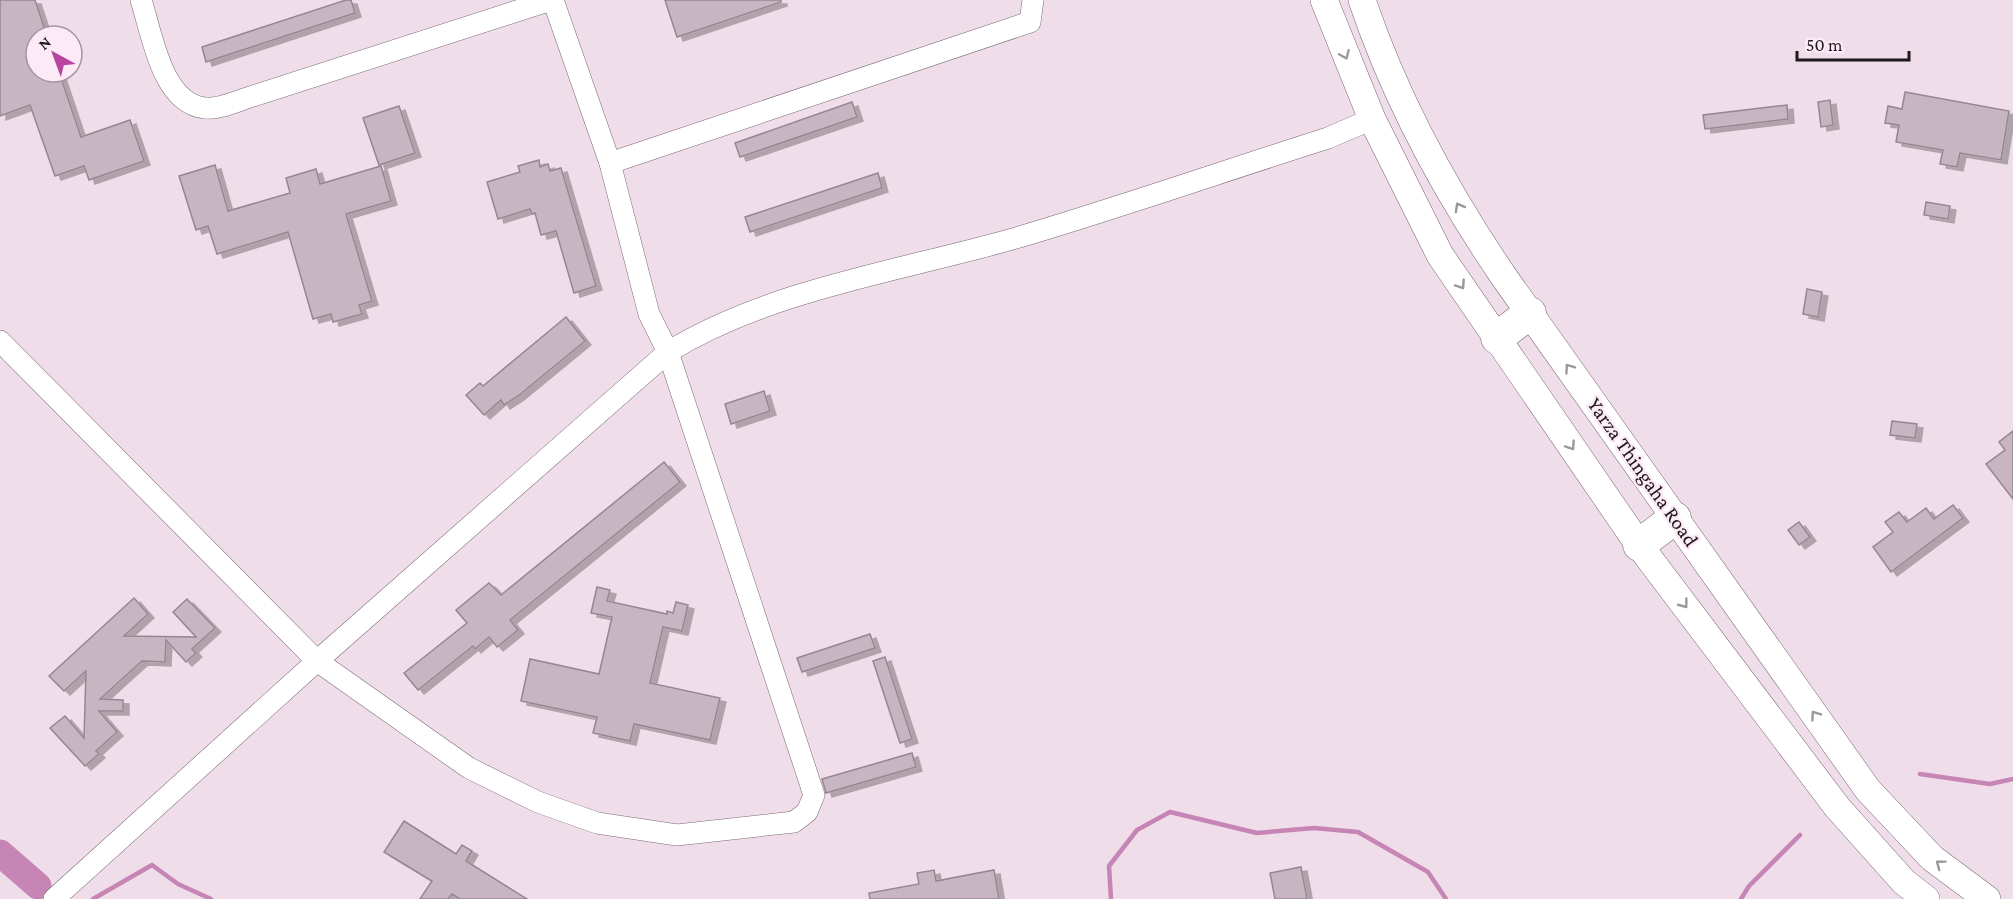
<svg xmlns="http://www.w3.org/2000/svg" width="2013" height="899" font-family="'Crimson Pro',serif">
<defs>
<filter id="shadow"><feDropShadow dx="6" dy="4" stdDeviation="0" flood-color="#0004"/></filter>
</defs>
<rect width="100%" height="100%" fill="#efdde9"/>
<g fill="none" stroke-linecap="round" stroke-linejoin="round">
<!-- stream -->
<g stroke="#c685b4" stroke-width="4.5">
<path d="M1920,774L1990,784L2013,779"/>
<path d="M93,899L152,865L178,884L211,899"/>
<path d="M1111,899L1109,866L1137,830L1170,812L1257,833L1314,828L1358,832L1428,872L1446,899"/>
<path d="M1741,899L1749,886L1800,835"/>
</g>
<!-- river -->
<path stroke="#c685b4" stroke-width="27" d="M0,853L38,886"/>
</g>
<!-- building -->
<g fill="#c7b6c2" stroke="#978692" stroke-width="1.5" filter="url(#shadow)">
<path d="M0,0H35L47,36H36V72H59L81,137L130,120L144,161L89,180L84,166L55,176L30,105L0,116Z"/>
<path d="M346,0H351L355,13L206,62L202,47Z"/>
<path d="M665,0H781V2L677,37Z"/>
<path d="M1905,92L2009,111L2001,160L1960,153L1957,167L1940,164L1943,150L1896,142L1899,125L1885,123L1888,106L1902,109Z"/>
<path d="M1830,100L1833,125L1821,127L1818,102Z"/>
<path d="M852,102L857,117L740,157L735,143Z"/>
<path d="M1787,105L1788,119L1705,129L1703,115Z"/>
<path d="M399,106L415,153L379,165L363,118Z"/>
<path d="M539,160L540,167L548,164L550,171L561,168L596,286L574,293L556,231L541,235L535,213L532,214L530,209L498,219L487,182L520,172L518,166Z"/>
<path d="M215,165L228,211L290,193L286,178L316,169L320,184L381,166L391,201L346,214L372,301L359,305L362,314L333,322L331,314L313,319L288,232L217,254L208,226L196,230L179,176Z"/>
<path d="M878,173L882,188L750,232L745,217Z"/>
<path d="M1926,202L1950,206L1948,219L1924,215Z"/>
<path d="M1807,289L1822,292L1818,317L1803,314Z"/>
<path d="M566,317L585,341L518,396L504,405L501,400L484,415L466,395L480,383L483,386Z"/>
<path d="M764,391L770,411L731,424L725,404Z"/>
<path d="M1892,421L1917,424L1915,438L1890,435Z"/>
<path d="M2013,431V499L1986,464L2005,450L1999,442Z"/>
<path d="M664,462L680,482L510,620L518,630L497,647L489,637L475,649L473,646L418,690L404,673L467,623L456,610L489,583L501,595Z"/>
<path d="M1953,505L1963,518L1891,572L1873,547L1893,532L1885,522L1899,512L1907,522L1926,508L1934,519Z"/>
<path d="M1799,522L1810,537L1799,545L1788,530Z"/>
<path d="M597,587L610,590L607,601L667,614V611L673,613L676,602L688,605L682,631L663,627L650,683L720,698L710,740L634,724L630,741L593,733L597,717L521,701L530,659L599,674L612,617L591,613Z"/>
<path d="M134,598L148,614L124,636L196,637L173,612L187,599L215,628L192,649L196,653L186,662L166,640L165,662L142,661L100,699L123,700V711H99L117,732L96,751L99,754L85,766L50,728L65,716L84,738L86,671L64,691L49,676Z"/>
<path d="M870,634L875,648L802,672L797,658Z"/>
<path d="M885,657L912,739L900,743L873,661Z"/>
<path d="M912,753L916,767L826,793L822,779Z"/>
<path d="M404,821L456,854L462,845L472,851L466,861L527,899H460L452,894L448,899H420L432,881L384,852Z"/>
<path d="M1301,867L1307,899H1275L1270,873Z"/>
<path d="M934,870L936,881L994,870L999,899H870L869,893L919,884L917,873Z"/>
</g>
<g fill="none" stroke-linecap="round" stroke-linejoin="round">
<defs>
<g id="minor">
<path d="M141,0C152,34 162,104 205,108C218,110 237,101 250,97L551,0"/>
<path d="M610,163L1030,22L1033,0"/>
<path d="M0,341L317,661L469,768L538,802L597,823L677,835L794,822L807,812L814,795L668,352L649,314L610,163L553,0"/>
<path d="M54,899L317,661L668,352C771,289 901,271 1016,238C1121,207 1224,171 1328,138L1372,119"/>
</g>
<g id="major">
<path d="M1324,0L1372,119L1440,255L1639,545L1837,807L1904,882L1926,899"/>
<path d="M1362,0C1395,98 1446,192 1504,277L1868,790L1932,858L1987,899"/>
</g>
<g id="highway">
<path d="M1497,338L1530,313"/>
<path d="M1639,545L1675,518"/>
</g>
</defs>
<!-- minor casing -->
<use href="#minor" stroke="#7a6a75" stroke-width="22"/>
<!-- major casing -->
<use href="#major" stroke="#7a6a75" stroke-width="28"/>
<!-- highway casing -->
<use href="#highway" stroke="#7a6a75" stroke-width="33"/>
<!-- minor -->
<use href="#minor" stroke="#fff" stroke-width="21"/>
<!-- major -->
<use href="#major" stroke="#fff" stroke-width="27"/>
<!-- highway -->
<use href="#highway" stroke="#fff" stroke-width="32"/>
</g>
<!-- one-way arrows -->
<defs><path id="oneway-chevron" d="M-2-3.5L2.5 0L-2 3.5" fill="none" stroke-width="1.6" stroke-linecap="round" stroke-linejoin="round" transform="scale(1.5)"/></defs>
<g stroke="#9a9899">
<use href="#oneway-chevron" transform="translate(1345 55) rotate(67)"/>
<use href="#oneway-chevron" transform="translate(1459 207) rotate(-119)"/>
<use href="#oneway-chevron" transform="translate(1461 285) rotate(56)"/>
<use href="#oneway-chevron" transform="translate(1569 368) rotate(-125)"/>
<use href="#oneway-chevron" transform="translate(1571 446) rotate(56)"/>
<use href="#oneway-chevron" transform="translate(1684 604) rotate(53)"/>
<use href="#oneway-chevron" transform="translate(1815 715) rotate(-125)"/>
<use href="#oneway-chevron" transform="translate(1940 864) rotate(-143)"/>
</g>
<g text-anchor="middle" dominant-baseline="central" stroke-width="5" stroke-linejoin="round" paint-order="stroke">
<!-- street labels -->
<g font-size="21" fill="#1f191d" stroke="#fceaf7">
<text transform="translate(1643 472) rotate(55)">Yarza Thingaha Road</text>
</g>
</g>
<!-- north arrow -->
<g transform="translate(54 54) rotate(319)"><circle r="28" fill="#fceaf7" stroke="#a496a0" stroke-width="1.5"/>
<path d="M0-4.5L10 22L0 15L-10 22Z" fill="#b7449e"/>
<text y="-9" font-size="16" font-weight="bold" text-anchor="middle" fill="#1f191d">N</text>
</g>
<!-- scale -->
<path d="M1797 51v9h112v-9" fill="none" stroke="#1f191d" stroke-width="3"/>
<text x="1806" y="51" font-size="18" fill="#1f191d" stroke="#fceaf7" stroke-width="4.5" paint-order="stroke">50 m</text>
</svg>
